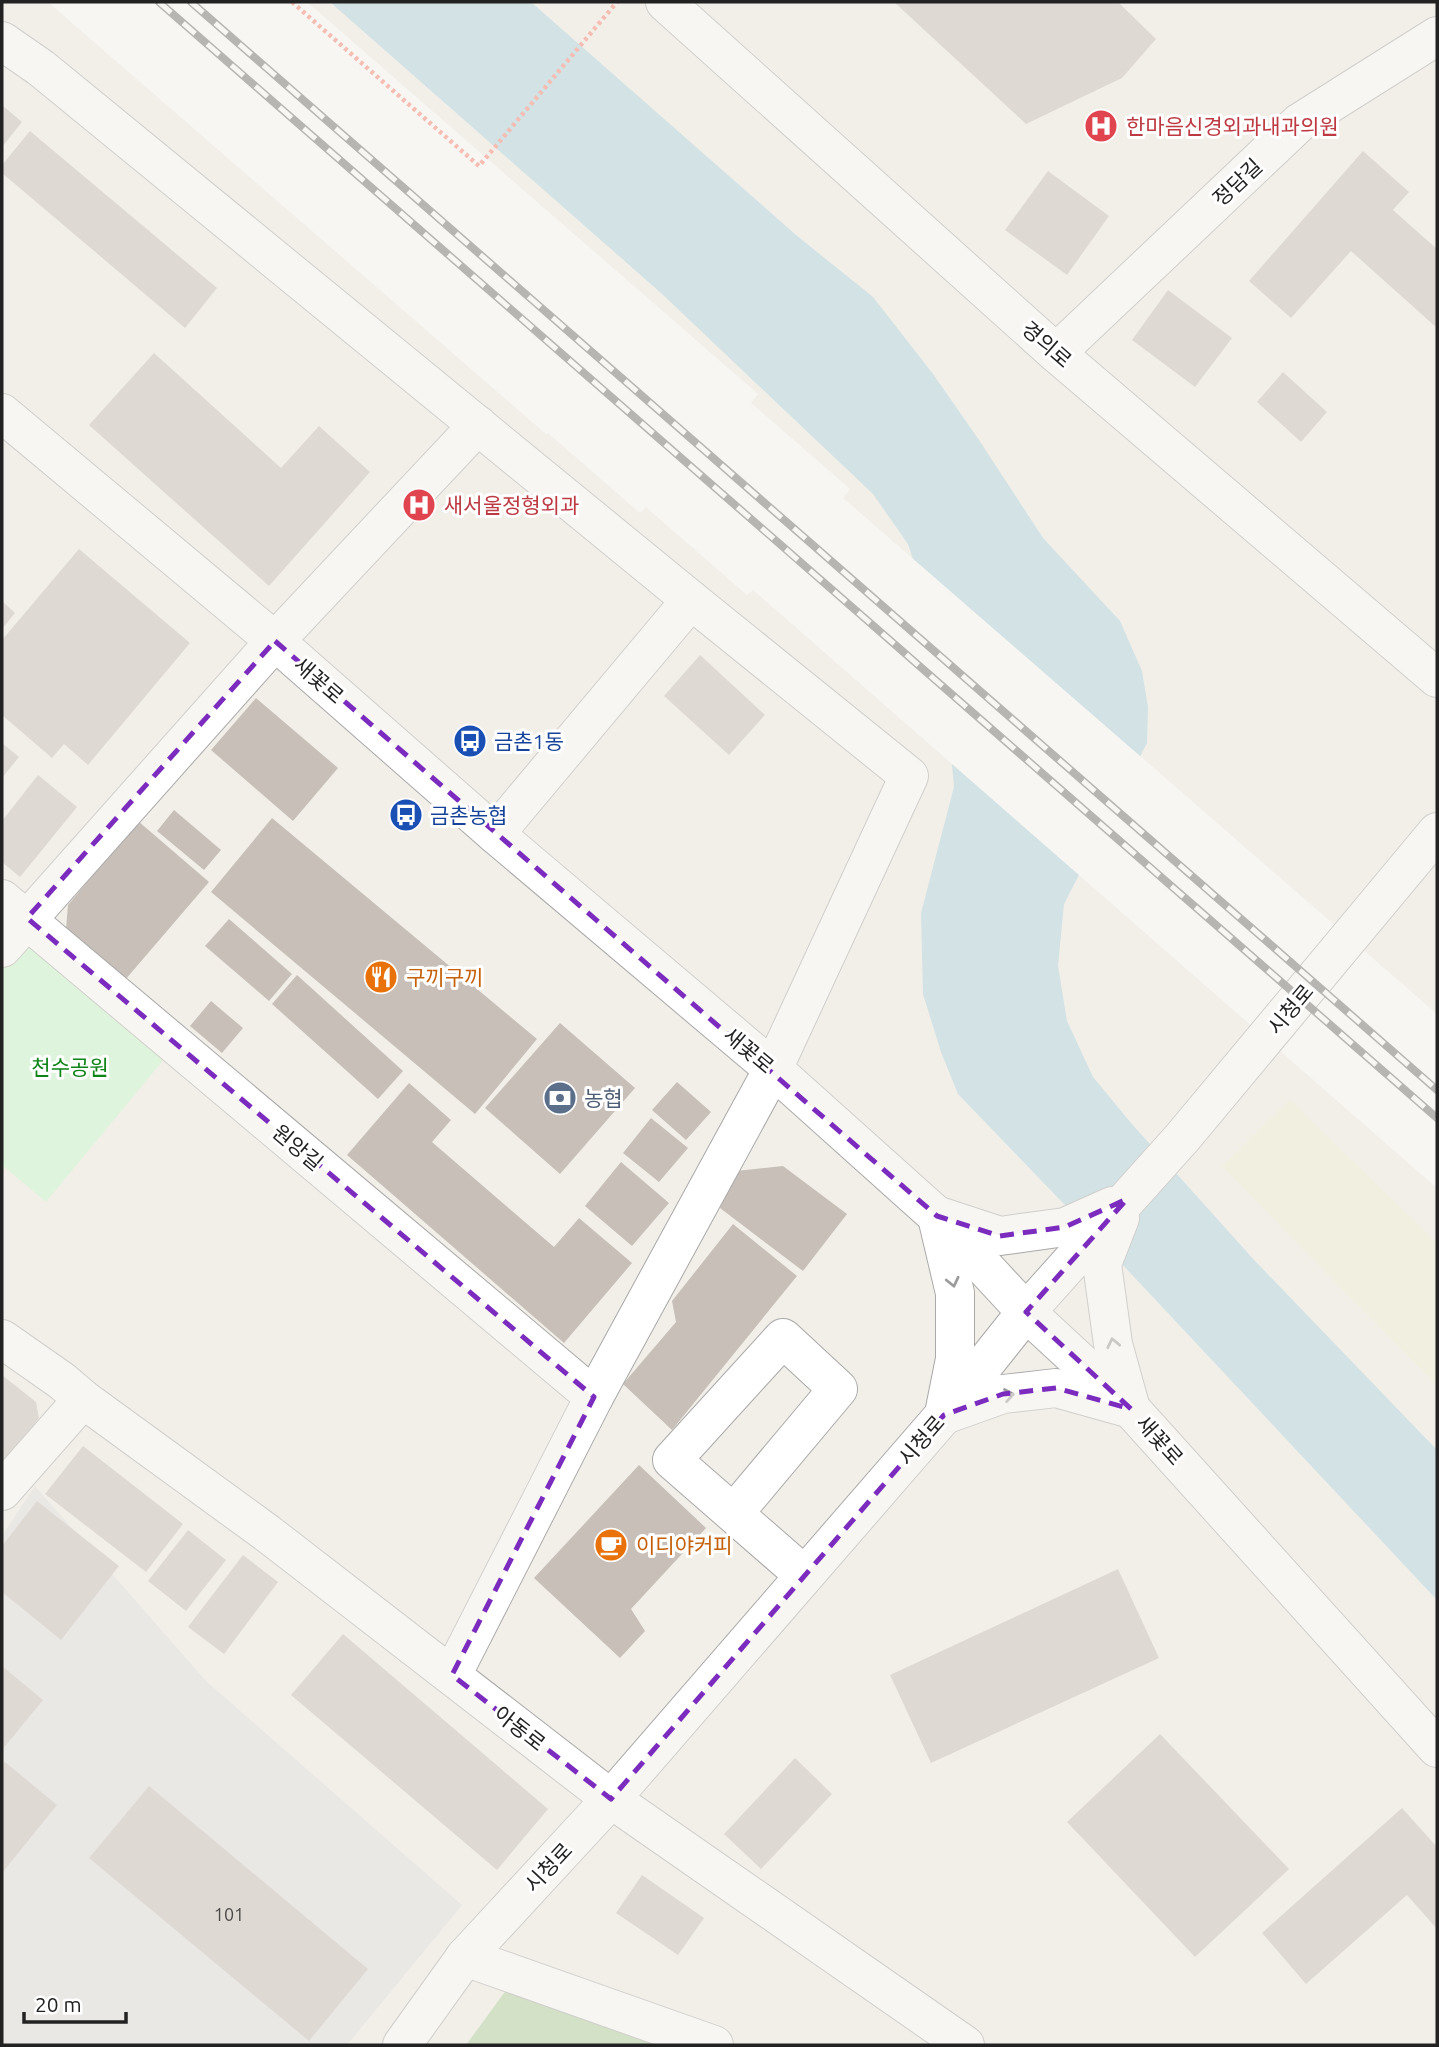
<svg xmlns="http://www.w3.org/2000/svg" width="1439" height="2047" font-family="Ubuntu,'Noto Sans KR',sans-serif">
<rect width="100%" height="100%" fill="#f2efe9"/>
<!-- residential -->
<path fill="#e0dfdf" d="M35,1486L206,1681L462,1905L347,2045H2V1536Z"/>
<!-- farmland -->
<path fill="#eef0d5" d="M1290,1100L1437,1243V1386L1222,1166Z"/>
<!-- forest -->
<path fill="#add19e" d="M528,1960L682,2045H466Z"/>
<!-- park -->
<path fill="#c8facc" d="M22,938L165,1058L46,1202L2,1165V963Z"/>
<!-- water -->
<path fill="#aad3df" d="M330,2H531L796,235L873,297L933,374L979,440L1043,538L1120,621L1142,671L1148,707L1147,743L1064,904L1058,966L1067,1021L1093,1077L1131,1123L1255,1261L1437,1450V1600L1120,1262L958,1094L941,1052L923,994L921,913L954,787L941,645L908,544L873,494L661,293Z"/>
<!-- pier -->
<path fill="#fff" d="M48,2H307L758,394L751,403L850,489L843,498L1437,1014V1188L753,590L747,595L646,507L640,513L548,433L546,434Z"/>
<!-- building -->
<g fill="#c7bfb8">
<path d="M894,2H1118L1156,39L1122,78L1026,124Z"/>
<path d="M2,105L22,122L2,147Z"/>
<path d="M30,131L217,288L185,328L2,173V165Z"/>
<path d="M1363,151L1409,192L1393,210L1437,249V328L1351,251L1291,318L1249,281Z"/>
<path d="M1048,171L1109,216L1067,275L1005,230Z"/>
<path d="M1168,290L1232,338L1195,387L1132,340Z"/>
<path d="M154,353L281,468L319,426L370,472L269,586L89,425Z"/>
<path d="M1283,372L1327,412L1301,442L1257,402Z"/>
<path d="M79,549L190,643L88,765L64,744L52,758L2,715V640Z"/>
<path d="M2,601L15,613L2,629Z"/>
<path d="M700,655L765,715L729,755L664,696Z"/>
<path d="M256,698L338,768L293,821L211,750Z"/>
<path d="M2,743L19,757L2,778Z"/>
<path d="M38,775L77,807L20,877L2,862V821Z"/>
<path d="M174,810L221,850L204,870L157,831Z"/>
<path d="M272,818L537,1039L475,1114L211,892Z"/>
<path d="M138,821L209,882L125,980L66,929L68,905Z"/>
<path d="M229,919L292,974L269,1001L205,946Z"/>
<path d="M297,975L403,1071L378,1099L272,1004Z"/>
<path d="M211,1001L243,1028L222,1053L190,1026Z"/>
<path d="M560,1023L635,1088L560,1174L485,1108Z"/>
<path d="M677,1082L711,1112L686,1140L652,1110Z"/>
<path d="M409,1083L451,1120L432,1142L554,1247L579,1218L632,1263L564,1343L347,1155Z"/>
<path d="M651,1118L688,1148L659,1182L623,1153Z"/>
<path d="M621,1162L669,1203L632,1246L585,1206Z"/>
<path d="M783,1166L847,1214L803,1271L720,1208L736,1171Z"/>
<path d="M733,1224L797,1276L672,1430L623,1384L676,1322L672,1301Z"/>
<path d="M2,1375L36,1402L39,1418L2,1465Z"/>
<path d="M83,1446L183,1524L146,1572L45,1494Z"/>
<path d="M639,1465L706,1528L631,1609L645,1631L620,1658L534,1578Z"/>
<path d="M37,1501L119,1566L61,1640L2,1592V1546Z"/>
<path d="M188,1530L226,1560L186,1611L148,1581Z"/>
<path d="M243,1555L278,1582L224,1654L188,1627Z"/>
<path d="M1118,1569L1159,1658L931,1763L890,1675Z"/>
<path d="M343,1634L548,1809L497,1870L291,1695Z"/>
<path d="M2,1666L43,1700L2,1750Z"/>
<path d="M1160,1734L1289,1869L1195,1957L1067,1822Z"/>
<path d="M795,1758L832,1794L761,1869L724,1834Z"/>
<path d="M5,1762L57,1805L2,1873V1765Z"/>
<path d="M149,1786L368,1969L309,2041L89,1858Z"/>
<path d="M1402,1808L1437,1847V1929L1407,1895L1306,1984L1262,1933Z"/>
<path d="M642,1875L704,1918L678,1955L616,1913Z"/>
</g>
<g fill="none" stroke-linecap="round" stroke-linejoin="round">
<defs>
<g id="minor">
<path d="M665,2L1056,353L1437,678"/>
<path d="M2,41L41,68L691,600L909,776L773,1069L594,1397L452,1675"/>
<path d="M1056,353L1299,123L1437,36"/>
<path d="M2,413L275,641L495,834L773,1069L937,1216L1026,1312L1131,1409L1437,1748"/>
<path d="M495,834L691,600"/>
<path d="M2,899L594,1397"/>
<path d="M2,948L275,641L478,425"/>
<path d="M939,1216L1000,1236L1065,1227L1112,1206"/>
<path d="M937,1217L955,1293V1359L945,1409"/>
<path d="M1120,1218L1102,1264L1113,1344L1131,1409"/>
<path d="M2,1339L62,1381L83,1399"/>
<path d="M944,1415L1003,1394L1056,1388L1124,1407"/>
<path d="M2,1491L83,1399L267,1533L611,1799L965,2045"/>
<path d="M734,1513L838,1389L783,1338L672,1460L804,1575"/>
<path d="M465,1957L714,2045"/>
<path d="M402,2045L465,1957L611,1799L944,1415L1026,1312L1182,1138L1437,832"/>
</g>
</defs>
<!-- minor casing -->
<use href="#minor" stroke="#a9a9a9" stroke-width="40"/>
<!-- path -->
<path stroke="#fa8072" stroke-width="4.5" stroke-dasharray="3.5 3.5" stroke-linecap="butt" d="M292,2L479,166L617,2"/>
<!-- minor -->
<use href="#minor" stroke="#fff" stroke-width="38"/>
<defs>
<g id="rail">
<path d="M159,2L1437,1118"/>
<path d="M191,2L1437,1090"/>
</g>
</defs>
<!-- rail casing -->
<use href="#rail" stroke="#707070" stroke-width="8"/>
<!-- rail -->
<use href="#rail" stroke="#fff" stroke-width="5" stroke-dasharray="16" stroke-linecap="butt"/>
</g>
<!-- one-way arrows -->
<defs><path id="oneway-chevron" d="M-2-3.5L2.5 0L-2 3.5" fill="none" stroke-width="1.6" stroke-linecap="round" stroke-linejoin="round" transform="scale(1.75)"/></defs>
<g stroke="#9c9c9c">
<use href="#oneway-chevron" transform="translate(953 1282) rotate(77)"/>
<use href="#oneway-chevron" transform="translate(1113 1343) rotate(-102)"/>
<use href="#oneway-chevron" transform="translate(1009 1395) rotate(-10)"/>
</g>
<!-- marked area -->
<path d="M0 0H1439V2047H0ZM275,641L937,1216L1000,1236L1065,1227L1127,1199L1026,1312L1131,1409L1056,1388L1003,1394L944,1415L611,1799L452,1675L594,1397L27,918Z" fill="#f2efe9" fill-opacity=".55" fill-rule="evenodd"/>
<path fill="none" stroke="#7b2cbf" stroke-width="5" stroke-dasharray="14 9" stroke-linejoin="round" d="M275,641L937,1216L1000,1236L1065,1227L1127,1199L1026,1312L1131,1409L1056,1388L1003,1394L944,1415L611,1799L452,1675L594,1397L27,918Z"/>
<!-- icons -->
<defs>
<symbol id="hospital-disc" viewBox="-11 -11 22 22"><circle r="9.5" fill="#e0444e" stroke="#fff"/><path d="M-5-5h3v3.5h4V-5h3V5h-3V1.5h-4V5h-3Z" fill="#fff"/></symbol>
<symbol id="bus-disc" viewBox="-11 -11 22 22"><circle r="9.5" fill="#1a4fb4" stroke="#fff"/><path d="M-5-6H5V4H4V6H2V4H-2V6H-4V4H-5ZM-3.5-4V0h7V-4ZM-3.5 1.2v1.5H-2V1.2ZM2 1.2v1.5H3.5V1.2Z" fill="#fff"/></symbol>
<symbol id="restaurant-disc" viewBox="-11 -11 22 22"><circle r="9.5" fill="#e8710a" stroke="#fff"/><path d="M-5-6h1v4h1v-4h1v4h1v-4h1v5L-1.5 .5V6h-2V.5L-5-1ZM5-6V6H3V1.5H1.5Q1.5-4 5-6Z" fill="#fff"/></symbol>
<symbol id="bank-disc" viewBox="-11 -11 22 22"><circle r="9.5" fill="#5c6f8a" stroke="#fff"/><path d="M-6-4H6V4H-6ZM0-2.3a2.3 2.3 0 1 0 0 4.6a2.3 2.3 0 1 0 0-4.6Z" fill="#fff"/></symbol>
<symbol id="cafe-disc" viewBox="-11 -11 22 22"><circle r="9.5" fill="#e8710a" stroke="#fff"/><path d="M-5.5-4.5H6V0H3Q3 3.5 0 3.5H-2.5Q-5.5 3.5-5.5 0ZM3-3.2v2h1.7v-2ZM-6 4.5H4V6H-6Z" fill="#fff"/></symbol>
</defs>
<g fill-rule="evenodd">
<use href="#hospital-disc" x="1082" y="107" width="38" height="38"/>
<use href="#hospital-disc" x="400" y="486" width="38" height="38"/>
<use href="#bus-disc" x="451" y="722" width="38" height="38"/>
<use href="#bus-disc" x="387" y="796" width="38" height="38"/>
<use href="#restaurant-disc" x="362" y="958" width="38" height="38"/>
<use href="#bank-disc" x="541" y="1079" width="38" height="38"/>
<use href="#cafe-disc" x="592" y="1526" width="38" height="38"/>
</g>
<g text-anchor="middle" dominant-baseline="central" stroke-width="6" stroke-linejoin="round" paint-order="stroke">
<!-- number labels -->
<g font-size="18" fill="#4b4948">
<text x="229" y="1914">101</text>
</g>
<!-- health labels -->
<g font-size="21" fill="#be3a42" stroke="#fff" text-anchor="start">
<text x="1126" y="126">한마음신경외과내과의원</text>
<text x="444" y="505">새서울정형외과</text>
</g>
<!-- street labels -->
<g font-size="21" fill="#222" stroke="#fff">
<text transform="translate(1237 182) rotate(-43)">정담길</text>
<text transform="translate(1047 344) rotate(41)">경의로</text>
<text transform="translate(319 680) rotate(41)">새꽃로</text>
<text transform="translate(1290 1009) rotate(-50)">시청로</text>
<text transform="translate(749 1050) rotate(40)">새꽃로</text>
<text transform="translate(298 1147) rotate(40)">원앙길</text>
<text transform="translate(921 1440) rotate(-49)">시청로</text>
<text transform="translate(1160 1440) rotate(48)">새꽃로</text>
<text transform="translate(520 1728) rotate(38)">아동로</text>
<text transform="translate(548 1867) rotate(-47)">시청로</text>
</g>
<!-- transit labels -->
<g font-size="21" fill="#164399" stroke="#fff" text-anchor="start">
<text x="494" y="741">금촌1동</text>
<text x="430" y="815">금촌농협</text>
</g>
<!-- food labels -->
<g font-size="21" fill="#c56008" stroke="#fff" text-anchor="start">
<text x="406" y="977">구끼구끼</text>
<text x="636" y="1545">이디야커피</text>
</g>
<!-- park labels -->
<g font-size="21" fill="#0c8416" stroke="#fff">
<text x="70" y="1067">천수공원</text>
</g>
<!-- service labels -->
<g font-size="21" fill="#4e5e75" stroke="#fff" text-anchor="start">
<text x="584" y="1098">농협</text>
</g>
</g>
<!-- border -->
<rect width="1439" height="2047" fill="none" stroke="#222222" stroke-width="7"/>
<!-- scale -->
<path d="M24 2012v10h102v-10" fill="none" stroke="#222222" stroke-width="3.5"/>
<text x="35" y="2012" font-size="21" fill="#222222" stroke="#ffffff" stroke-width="5" paint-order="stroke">20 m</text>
</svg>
